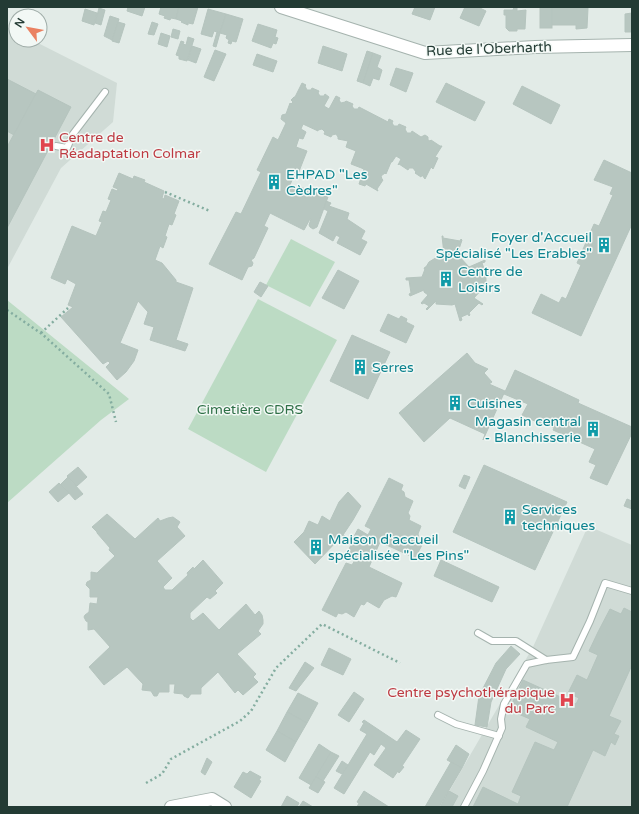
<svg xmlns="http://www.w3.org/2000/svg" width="639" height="814" font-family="'Varela Round',sans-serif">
<rect width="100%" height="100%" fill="#e2ebe7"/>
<!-- built -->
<g fill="#d0dbd6">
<path d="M7,27L16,32V40H32L117,83L113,122L61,168L7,269Z"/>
<path d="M588,526L632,545V807H440L533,647Z"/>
</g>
<!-- green -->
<g fill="#bcdbc4">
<path d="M291,239L335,262L310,307L266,285Z"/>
<path d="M258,299L337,340L266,472L188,429Z"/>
<path d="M7,300L129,399L101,420L7,503Z"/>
</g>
<!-- building -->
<g fill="#b7c6c0" stroke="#b5c4be">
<path d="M128,7H145L142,16L127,11Z"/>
<path d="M161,7H179L176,19L171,18L170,20L164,18L165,16L159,14Z"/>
<path d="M179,7H198L193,24L188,23V25L181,22L182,21L176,19Z"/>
<path d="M415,7H435L430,20L412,14Z"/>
<path d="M465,7H478L486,11L479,26L460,18Z"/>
<path d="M514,7H517V11L526,10L525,29H517V31H509L506,28V15H504V10H513Z"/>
<rect x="540" y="7" width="12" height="21"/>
<path d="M552,7L588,8L587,28L576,29V25H552Z"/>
<path d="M99,8L105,10L101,25L95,23Z"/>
<path d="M85,9L97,13L94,25L82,21Z"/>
<path d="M208,9L226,14L220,33L214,31L212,37L201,34Z"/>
<path d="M632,13V32H625V14Z"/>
<path d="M226,14L243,19L237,39L236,42L232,41L231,44L228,43L229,40L226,38L227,35L220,33Z"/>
<path d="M110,16L119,19L112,40L104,36Z"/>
<path d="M118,22L125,24L119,43L112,41Z"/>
<path d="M152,22L158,24L154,35L148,34Z"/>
<path d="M258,24L277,30L275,37L278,38L276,44L273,43L271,48L252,41Z"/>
<path d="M173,29L180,31L178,39L171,37Z"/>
<path d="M217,32L220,33L216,47L213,46Z"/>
<path d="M161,33L170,36L167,47L158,44Z"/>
<path d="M188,37L194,39L187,61L179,59V56L176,55L181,41L184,42L183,44L186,45Z"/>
<path d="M192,46L201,49L196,63L188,60Z"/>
<path d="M323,46L347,54L342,71L318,63Z"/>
<path d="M215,50L226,54L214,81L204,77Z"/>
<path d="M367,51L373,53L363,83L357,81Z"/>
<path d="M373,53L381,56L377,67L382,70L379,80L373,78L370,86L363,83Z"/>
<path d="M257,54L277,61L273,72L253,65Z"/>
<path d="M396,68L413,73L406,92L390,85Z"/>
<path d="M7,79L36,94L14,135L7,131Z"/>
<path d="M302,83L306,85L305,86L307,90H311L312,88L319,91L318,93L320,96H324L325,94L329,97L324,106L329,109L336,96L340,98L339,100L341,103L345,102L346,101L353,104L352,106L354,109H358L359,107L388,122L389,119L393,121L392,123L394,126H398L399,124L406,127L405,129L407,133H411L412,131L421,137L425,135L428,137V140L430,141L431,140L440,146H442L435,157L438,158L433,169L431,167L425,179L422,175L421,177L415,173L416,172L413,168H409L408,170L399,164L398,165L401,159L396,156L392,162H391L386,174L385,173L381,176L382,179L383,180L377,189L378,191L366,184L365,186L359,184L364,169L351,164L356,151L346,147L348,141L338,139V137L336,134L332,135L331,137L324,134L325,132L322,129L318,130V131L303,124L301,129L306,132L303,139L299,138L296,147L307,151L296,179L293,178L289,187L299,191L300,187L328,197L317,227L313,229L310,227L309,225L311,219H310L304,230L270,213L264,226L268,228L254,258L251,260L253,263L252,266L248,267L242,280L209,264L236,212L241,214L261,172L257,170L273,137L278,140L286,123L281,119L282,115L286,114L290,103L291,104L293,102L291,100L294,97H295Z"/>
<path d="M446,83L485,102L475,121L436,102Z"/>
<path d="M522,86L560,105L551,124L513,104Z"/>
<path d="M38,90L71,107L7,228V147Z"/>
<path d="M604,160L632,173V224L581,336L532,313L541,294L559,303L562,297L566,299L581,265L577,263L594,224L599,226L613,195L610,194L613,187L594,180Z"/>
<path d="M119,173L133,179L134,176L145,180L144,182L164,191L162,198L164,199L165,195L179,201L174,214L176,215L172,225L169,224L165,236L167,237L163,248L160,246L155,260L162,263L176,280V282L193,288L176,340L188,344L185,351L150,340L154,327L144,324L148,312L138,301L120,343L138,350L134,361L126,372L117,380L106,367L110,363L108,361L103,364L61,317L73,307L68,305L76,284L67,279L65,284L51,278L72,226L96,236L102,222L99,221L103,211L106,212L111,200L108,199L112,189L117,191L118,189L113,187Z"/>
<path d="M326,201L331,203L329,206L349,213L347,219L365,231L361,239L367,242L360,255L337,243L340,237L336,235L333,241L319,233L328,211L324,209Z"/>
<path d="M442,236H443V238L460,241L461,239L462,240L457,255H458L469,267L485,260V262L482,263L486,274L489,273V275L486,276V288L488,289L487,290L482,289L474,298L483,304L482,305L479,303L469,313L470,315L469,316L468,314L461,317L462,320L460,321L455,304L452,305L436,304V301L427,310L426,309L429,306L424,303L422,304L421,303L428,295L424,292V290L410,296L409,294L411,293L409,280H406V278L422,277L425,269H424L425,267H426L429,262L442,254H444Z"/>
<path d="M338,270L359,281L344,309L322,298Z"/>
<path d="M260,282L268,286L261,297L254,292Z"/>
<path d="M388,314L399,319L401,316L407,319L406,322L414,326L406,343L380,331Z"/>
<path d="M352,335L390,352L368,399L330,381Z"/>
<path d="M467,353L475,363L488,369L484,373L492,382L489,384L505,391L483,440L485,434L450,418L424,442L399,413Z"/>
<path d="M515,370L579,400L578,403L632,427V433L607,485L590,478L596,465L589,462L595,449L553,430L554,428L544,423L543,425L522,415L528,404L504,394Z"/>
<path d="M484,465L567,502L535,570L453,532Z"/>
<path d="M78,467L87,477L77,486L67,476Z"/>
<path d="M464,475L470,477L465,489L459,486Z"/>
<path d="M68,477L83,494L75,500L61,484Z"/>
<path d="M389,478L403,485L401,490L404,492L405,497L413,501L408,513L410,516L409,520L421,526L418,534L419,538L417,543L422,545L415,558L380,542L369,567L402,583L396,597L392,596L384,600L379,608L367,601L364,605L361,604L354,617L346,612L342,614L338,613L336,617L322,610L346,563L352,565L355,560L346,555L351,545L339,539L315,564L294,542L304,532L309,521L318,525L322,516L330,521L339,502L348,492L361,506L353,520L343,535L352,540L358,529L368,535L371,529L365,526Z"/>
<path d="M59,483L69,493L58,502L49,492Z"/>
<path d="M627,499L632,501V509L624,506Z"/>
<path d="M107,514L135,539L158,518L160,521L168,518L173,517L180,522L177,527L185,536L157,561L172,578L163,587L165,590H172L188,575L187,573L193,567L194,569L203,560L223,583L215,591L217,593L210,599L207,597L190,613V618L193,621L203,613L219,630L246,604L255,615L259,611L262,615L263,620V624L258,631L261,634L237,654L256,674L253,677L258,682L243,695L238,690L235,693L218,672L201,688V694H191L188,698L184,696L183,694L174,693L175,684H169V692H159L157,696H154L151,691L142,690L143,684L127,667L104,685L89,667L110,647L94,629L88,630V622L86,621L84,617L85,615L89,612L90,603L97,604L98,597H90V589L86,585L87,582L91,580V572L97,573L115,556L109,550L110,548L97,533V532L92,527Z"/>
<path d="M441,560L499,587L492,602L434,576Z"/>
<path d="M624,608L632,612V665L609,716L621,721L614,734L619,736L615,745L611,742L605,756L593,750L567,807H473L483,787L518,804L521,796L512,792L535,742L554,750L558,742L526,727L530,719L509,710L523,680L576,704L579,698L568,693L577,675L587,680L598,655L589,651L598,632L610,609L621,614Z"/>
<path d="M511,646L520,654L506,669L491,702L487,727L475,725L479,696L496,663Z"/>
<path d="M329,648L351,659L343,675L321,665Z"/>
<path d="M305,662L314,668L296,691L289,688Z"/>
<path d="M354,692L364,699L349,722L338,715Z"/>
<path d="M298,693L318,703L307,723L287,712Z"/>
<path d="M287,712L307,723L296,742L277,731Z"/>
<path d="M364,720L397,742L406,730L420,739L402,766L404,767L399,773L398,771L393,778L374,765L386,748L381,744L374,755L370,752L344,794L334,788L367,734L360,730L364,723L362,722Z"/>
<path d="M277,731L296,742L285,762L266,750Z"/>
<path d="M319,744L331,752L311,785L299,778Z"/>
<path d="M456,745L469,754L462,768L447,760Z"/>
<path d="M331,752L339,756L323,781L316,777Z"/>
<path d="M207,758L212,762L205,775L201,772Z"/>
<path d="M342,761L348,765L342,774L336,771Z"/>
<path d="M451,762L462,768L439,807H425Z"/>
<path d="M250,771L261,777L259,780L261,781L251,798L234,787L243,772L247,774Z"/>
<path d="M316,777L325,782L318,793L309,788Z"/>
<path d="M364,791L389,807H357L359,803L357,802Z"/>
<path d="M449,791L458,796L452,807H440Z"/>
<path d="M287,796L299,803L297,807H281Z"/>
<path d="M303,801L313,807H299Z"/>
</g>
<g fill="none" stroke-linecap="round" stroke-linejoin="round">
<defs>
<g id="lane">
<path d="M56,146L67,148L73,134L105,92"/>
<path d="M478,633L492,641H516L546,660"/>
<path d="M438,715L456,724L499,736"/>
<path d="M464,807L483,771L502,728L501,719L504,704L527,664L546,660L573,657L590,621L605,583L632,591"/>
</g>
<g id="street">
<path d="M281,7L425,53L535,47L632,45"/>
<path d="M171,807L212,799L225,807"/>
</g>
</defs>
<!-- lane casing -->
<use href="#lane" stroke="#a5b3ae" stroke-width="8"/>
<!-- street casing -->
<use href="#street" stroke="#a5b3ae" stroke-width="14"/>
<!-- path -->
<g stroke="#84ada0" stroke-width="2.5" stroke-dasharray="2 3" stroke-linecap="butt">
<path d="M165,192L210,211"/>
<path d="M7,310L42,334L109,394L116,422"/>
<path d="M41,333L68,308"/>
<path d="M146,783L162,774L171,759L240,721L251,711L276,668L322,624L400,663"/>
</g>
<!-- lane -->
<use href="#lane" stroke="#fff" stroke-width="6"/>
<!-- street -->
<use href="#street" stroke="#fff" stroke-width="12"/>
</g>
<!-- icons -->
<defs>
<symbol id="hospital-bare" viewBox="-9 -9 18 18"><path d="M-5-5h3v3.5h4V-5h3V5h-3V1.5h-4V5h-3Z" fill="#e0444e" stroke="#f2f8f5" stroke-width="2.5" paint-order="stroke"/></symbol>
<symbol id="building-bare" viewBox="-9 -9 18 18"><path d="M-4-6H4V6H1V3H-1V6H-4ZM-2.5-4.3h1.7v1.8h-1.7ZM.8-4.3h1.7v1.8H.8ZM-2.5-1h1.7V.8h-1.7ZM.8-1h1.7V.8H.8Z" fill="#0f9aa8" stroke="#f2f8f5" stroke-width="2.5" paint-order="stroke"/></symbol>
</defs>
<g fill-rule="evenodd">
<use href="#hospital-bare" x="36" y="134" width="22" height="22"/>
<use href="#building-bare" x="263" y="171" width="22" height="22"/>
<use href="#building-bare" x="593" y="234" width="22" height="22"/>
<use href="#building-bare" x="435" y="268" width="22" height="22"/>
<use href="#building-bare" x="349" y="356" width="22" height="22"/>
<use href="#building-bare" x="444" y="392" width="22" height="22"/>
<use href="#building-bare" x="582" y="418" width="22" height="22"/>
<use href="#building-bare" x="499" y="506" width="22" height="22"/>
<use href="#building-bare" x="305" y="536" width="22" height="22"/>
<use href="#hospital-bare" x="556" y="689" width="22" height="22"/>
</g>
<g text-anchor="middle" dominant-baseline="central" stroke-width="3" stroke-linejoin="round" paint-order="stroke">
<!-- street labels -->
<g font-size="14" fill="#233b34" stroke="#f2f8f5">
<text transform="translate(489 49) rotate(-2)">Rue de l'Oberharth</text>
</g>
<!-- health labels -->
<g font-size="14" fill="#be3a42" stroke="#f2f8f5" text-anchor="start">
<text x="59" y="137">Centre de<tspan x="59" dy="16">Réadaptation Colmar</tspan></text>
<text x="555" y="692" text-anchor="end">Centre psychothérapique<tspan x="555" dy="16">du Parc</tspan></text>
</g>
<!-- culture labels -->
<g font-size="14" fill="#0d838f" stroke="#f2f8f5" text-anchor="start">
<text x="286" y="174">EHPAD "Les<tspan x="286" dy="16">Cèdres"</tspan></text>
<text x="592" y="237" text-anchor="end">Foyer d'Accueil<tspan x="592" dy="16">Spécialisé "Les Erables"</tspan></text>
<text x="458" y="271">Centre de<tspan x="458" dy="16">Loisirs</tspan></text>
<text x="372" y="367">Serres</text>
<text x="467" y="403">Cuisines</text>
<text x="581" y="421" text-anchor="end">Magasin central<tspan x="581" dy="16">- Blanchisserie</tspan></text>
<text x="522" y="509">Services<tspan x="522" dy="16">techniques</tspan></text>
<text x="328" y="539">Maison d'accueil<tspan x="328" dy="16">spécialisée "Les Pins"</tspan></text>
</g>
<!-- park labels -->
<g font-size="14" fill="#2f7047" stroke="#f2f8f5">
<text x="250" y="409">Cimetière CDRS</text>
</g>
</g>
<!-- border -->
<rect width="639" height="814" fill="none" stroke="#233b34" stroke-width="16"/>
<!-- north arrow -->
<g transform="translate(28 28) rotate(302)"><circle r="19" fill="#f2f8f5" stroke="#9faca8"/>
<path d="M0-3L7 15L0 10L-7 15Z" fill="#ea8161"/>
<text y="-6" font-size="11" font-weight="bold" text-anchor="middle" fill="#233b34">N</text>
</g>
</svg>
